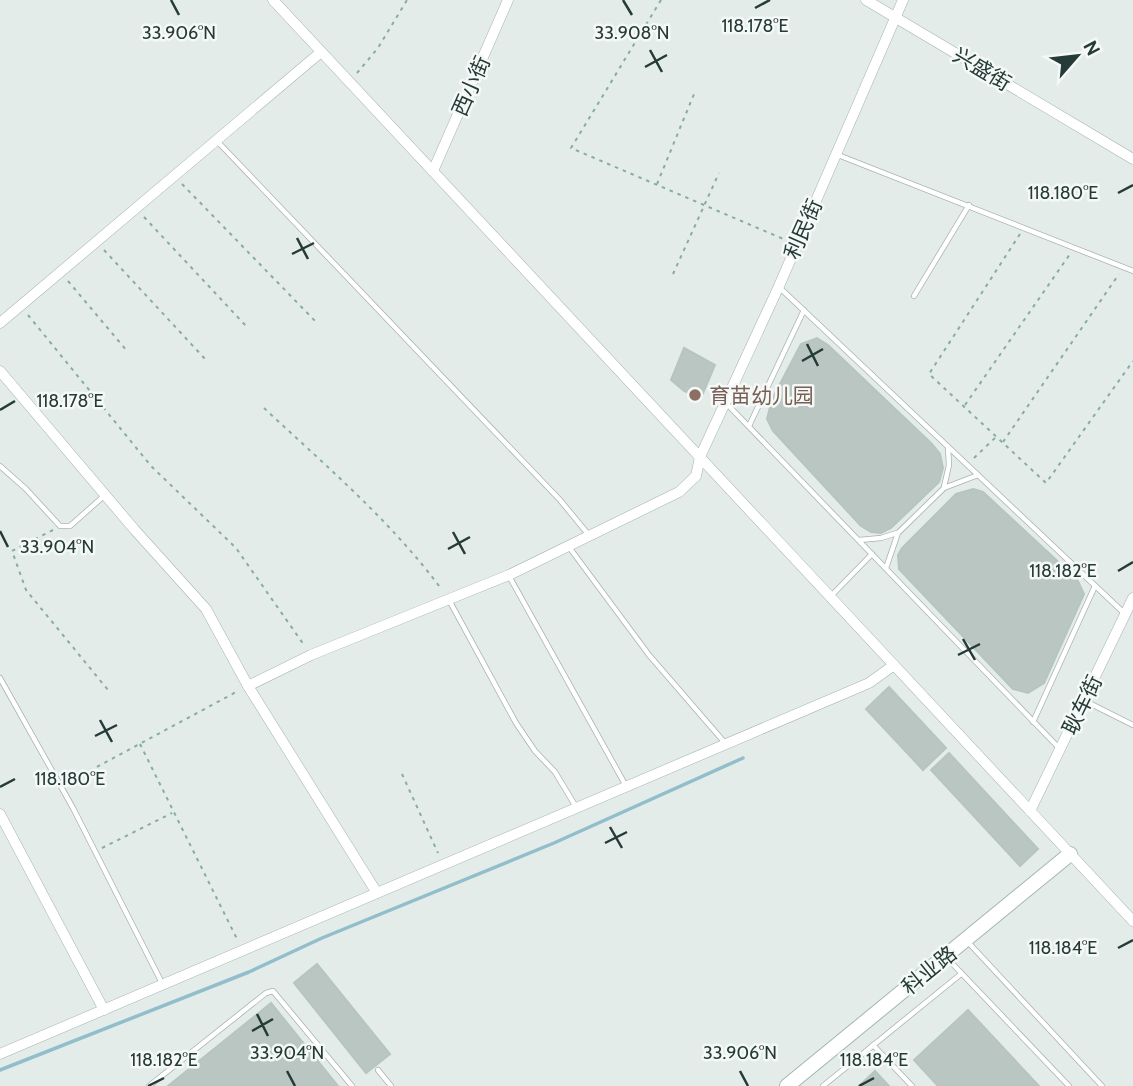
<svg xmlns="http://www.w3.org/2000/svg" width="1133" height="1086" font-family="Cabin,'Noto Sans SC',sans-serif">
<rect width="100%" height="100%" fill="#e4ece9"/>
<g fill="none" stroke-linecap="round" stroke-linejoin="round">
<!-- stream -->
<path stroke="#92becb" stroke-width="3.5" d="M0,1070L249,972L322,938L554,843L743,758"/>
</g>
<!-- building -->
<g fill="#b9c6c2" stroke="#b7c5c0" stroke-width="2">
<path d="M817,338L828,345L932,444L940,454L943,468L939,482L891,528L881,533L871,532L861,526L773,431L767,419L772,399L801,344Z"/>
<path d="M684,348L715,365L701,398L684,391L671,380Z"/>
<path d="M973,489L983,492L1077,579L1084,594L1044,683L1028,693L1013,689L899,569L898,555L902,548L956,494Z"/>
<path d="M889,687L946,748L923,770L866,709Z"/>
<path d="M949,753L1038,849L1020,866L931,770Z"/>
<path d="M317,964L390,1054L366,1073L294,983Z"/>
<path d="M271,1003L338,1086H168Z"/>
<path d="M968,1010L1039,1086H938L914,1060Z"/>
<path d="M875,1071L889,1086H859Z"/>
</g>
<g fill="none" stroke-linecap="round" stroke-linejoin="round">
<defs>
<g id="lane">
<path d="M217,141L560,500L588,534"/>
<path d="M838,155L1133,271"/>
<path d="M779,287L1124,613"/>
<path d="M914,296L969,205"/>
<path d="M726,403L1060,749"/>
<path d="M749,426L804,310"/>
<path d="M0,466L26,489L60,526H70L105,495"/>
<path d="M944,487L949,465L948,448"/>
<path d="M859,540L881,538L897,533"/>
<path d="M569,547L649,655L725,743"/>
<path d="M886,568L898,533L944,488L978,475"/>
<path d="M509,576L626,786"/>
<path d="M831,596L872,554"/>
<path d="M449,600L516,723L535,751L555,772L576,807"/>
<path d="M0,678L73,808L162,983"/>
<path d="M1085,701L1133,725"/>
<path d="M1033,722L1095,586"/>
<path d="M966,940L1102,1086"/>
<path d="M946,957L1069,1086"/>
<path d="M873,1045L912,1086"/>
<path d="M378,1070L391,1086"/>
<path d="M149,1086L266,993L273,991L352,1086"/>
<path d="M823,1086L961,974"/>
</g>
<g id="street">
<path d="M273,0L1133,921"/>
<path d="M866,0L1133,159"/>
<path d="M433,171L508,0"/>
<path d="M0,323L321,52"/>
<path d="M0,371L134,529L206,609L248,686L377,893"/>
<path d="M248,686L311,655L509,575L679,492L696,476L700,457L779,286L903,0"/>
<path d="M1030,811L1133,598"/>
<path d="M0,814L104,1010"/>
<path d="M0,1054L869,683L894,665"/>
</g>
<path id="secondary" d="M787,1086L1070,854"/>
</defs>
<!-- lane casing -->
<use href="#lane" stroke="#a7b3b0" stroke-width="6"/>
<!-- street casing -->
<use href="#street" stroke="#a7b3b0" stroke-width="11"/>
<!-- secondary casing -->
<use href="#secondary" stroke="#a3b6b1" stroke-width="16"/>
<!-- path -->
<g stroke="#87aca3" stroke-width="2" stroke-dasharray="3.5 5" stroke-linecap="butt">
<path d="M661,0L571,148L788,241"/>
<path d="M357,73L378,48L407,0"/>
<path d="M182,184L317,323"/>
<path d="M657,184L694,94"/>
<path d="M144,217L247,327"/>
<path d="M1020,234L929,374L1046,483L1133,361"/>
<path d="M104,250L206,360"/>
<path d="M673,274L719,173"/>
<path d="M68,281L127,351"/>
<path d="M28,315L151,466L236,548L304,645"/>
<path d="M965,405L1070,254"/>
<path d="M264,408C326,466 392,522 442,590"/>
<path d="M1003,442L1119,274"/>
<path d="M974,458L996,437"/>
<path d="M53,530L12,551L26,590L108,690"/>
<path d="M140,744L238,941"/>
<path d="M402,774L438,853"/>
<path d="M67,783L238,691"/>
<path d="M102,848L172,813"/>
</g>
<!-- lane -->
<use href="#lane" stroke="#fff" stroke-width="4.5"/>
<!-- street -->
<use href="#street" stroke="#fff" stroke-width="10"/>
<!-- secondary -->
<use href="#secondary" stroke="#fff" stroke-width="14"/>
</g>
<!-- ticks -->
<path fill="none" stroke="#253b37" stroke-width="2.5" d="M171,0L179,15M623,0L632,15M755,8L770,0M650,50L662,72M645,67L667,55M1118,193L1133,185M297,238L308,259M292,254L314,243M807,344L818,366M802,361L823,349M0,410L15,401M0,531L8,547M453,532L465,554M448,549L470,537M1118,571L1133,562M963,639L975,660M958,655L980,644M100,720L112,742M95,736L117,725M0,787L15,779M610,827L622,848M605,843L627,832M1118,948L1133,940M257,1014L268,1036M252,1031L273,1019M287,1071L295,1086M740,1071L748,1086M148,1086L164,1078M859,1086L874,1078"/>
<!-- markers -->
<circle fill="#8d6e63" stroke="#f4f8f6" stroke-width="2.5" cx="695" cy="395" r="7"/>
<g text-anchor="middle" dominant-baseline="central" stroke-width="5" stroke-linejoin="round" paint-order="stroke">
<!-- street labels -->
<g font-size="21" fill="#253b37" stroke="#f4f8f6">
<text transform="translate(982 69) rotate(31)">兴盛街</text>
<text transform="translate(471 86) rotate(-66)">西小街</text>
<text transform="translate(803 229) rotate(-66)">利民街</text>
<text transform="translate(1082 705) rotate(-64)">耿车街</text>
<text transform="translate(929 970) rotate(-39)">科业路</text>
</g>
<!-- education labels -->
<g font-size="21" fill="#785e54" stroke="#f4f8f6" text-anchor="start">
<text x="709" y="395">育苗幼儿园</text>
</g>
</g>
<g font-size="18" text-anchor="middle" fill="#253b37" stroke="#f4f8f6" stroke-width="5" stroke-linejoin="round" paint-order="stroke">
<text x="755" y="32">118.178°E</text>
<text x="179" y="39">33.906°N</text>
<text x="632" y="39">33.908°N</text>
<text x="1063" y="199">118.180°E</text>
<text x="70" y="407">118.178°E</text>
<text x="57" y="553">33.904°N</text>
<text x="1063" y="577">118.182°E</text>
<text x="70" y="785">118.180°E</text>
<text x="1063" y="954">118.184°E</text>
<text x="287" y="1059">33.904°N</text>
<text x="740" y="1059">33.906°N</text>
<text x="164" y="1066">118.182°E</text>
<text x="874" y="1066">118.184°E</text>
</g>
<!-- north arrow -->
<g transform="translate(1077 56) rotate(62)" stroke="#f4f8f6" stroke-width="5" paint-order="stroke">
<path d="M0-5L12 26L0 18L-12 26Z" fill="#253b37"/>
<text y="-10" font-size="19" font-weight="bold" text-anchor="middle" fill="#253b37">N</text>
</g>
</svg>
